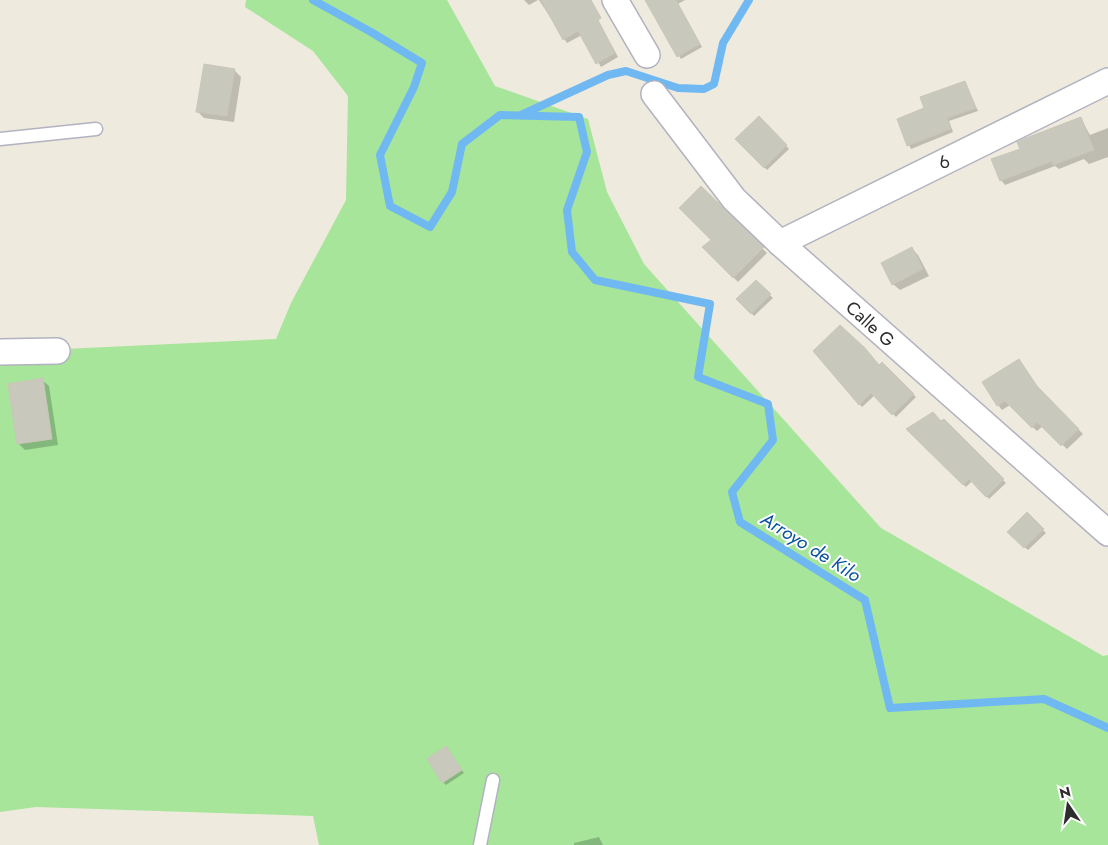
<svg xmlns="http://www.w3.org/2000/svg" width="1108" height="845" font-family="Jost,sans-serif">
<rect width="100%" height="100%" fill="#eeeade"/>
<!-- green -->
<path fill="#a6e59a" d="M246,0H447L495,86L588,119L607,192L644,264L881,528L1103,656L1108,655V845H319L313,816L36,807L0,812V352L276,339L291,303L346,200L348,96L313,51L245,7Z"/>
<!-- shadow -->
<g fill="#0003">
<path d="M524,0H538L529,5Z"/>
<path d="M539,0H587L618,57L601,67L582,35L567,43Z"/>
<path d="M646,0H685L678,4L702,47L681,59Z"/>
<path d="M234,70L241,77L234,122L204,118L197,111Z"/>
<path d="M964,82L978,111L949,121L953,132L911,149L898,120L926,109Z"/>
<path d="M759,118L789,149L767,170L737,139Z"/>
<path d="M1081,119L1090,135L1108,128V157L1089,164L1084,159L1059,169L1055,166L1005,185L1001,180L1022,149Z"/>
<path d="M701,188L767,253L738,282L704,247L713,240Z"/>
<path d="M912,249L918,255L929,276L900,290L893,284Z"/>
<path d="M756,282L773,298L754,316L738,299Z"/>
<path d="M814,351L879,367L882,364L916,397L896,417L875,395L862,407Z"/>
<path d="M1019,360L1041,392L1083,434L1067,449L1043,426L1037,431L1010,405L1002,410L998,405Z"/>
<path d="M42,380L49,386L58,445L25,450L19,444L10,385Z"/>
<path d="M943,420L1006,483L989,499L972,481L966,487L908,429Z"/>
<path d="M1027,514L1046,533L1028,550L1009,532Z"/>
<path d="M446,748L464,773L446,785L443,782Z"/>
<path d="M599,837L603,845H574V843Z"/>
</g>
<g fill="none" stroke-linecap="round" stroke-linejoin="round">
<!-- stream -->
<g stroke="#70b8f1" stroke-width="8">
<path d="M313,0L371,32L422,63L414,87L380,155L390,206L430,227L452,192L462,144L500,115L579,117L587,152L567,210L572,252L595,280L710,304L698,377L768,404L773,440L732,492L740,522L865,600L890,708L1044,699L1108,728"/>
<path d="M521,115L608,75L626,71L678,88L704,89L714,84L723,43L749,0"/>
</g>
</g>
<!-- building -->
<g fill="#c9c8bd" stroke="#cac6b8">
<path d="M541,0H591L601,18L598,20L615,53L596,64L578,31L563,40Z"/>
<path d="M645,0H676L700,44L677,57Z"/>
<path d="M204,64L235,69L227,116L196,112Z"/>
<path d="M965,81L976,108L947,118L951,129L907,146L897,119L924,108L920,97Z"/>
<path d="M759,116L787,145L764,168L735,139Z"/>
<path d="M1081,117L1094,150L1053,165L1052,161L1000,181L991,159L1020,149L1017,142L1026,138Z"/>
<path d="M701,186L764,247L733,278L702,247L711,240L679,208Z"/>
<path d="M912,247L923,269L892,285L881,263Z"/>
<path d="M756,280L771,294L751,314L736,299Z"/>
<path d="M840,325L865,348L879,365L882,362L914,394L892,415L871,393L859,405L813,351Z"/>
<path d="M1019,359L1037,386L1079,429L1061,446L1037,422L1032,428L1005,401L997,406L982,382Z"/>
<path d="M43,378L52,439L17,444L8,384Z"/>
<path d="M933,412L941,421L944,419L1004,479L986,497L969,479L963,485L906,429Z"/>
<path d="M1027,512L1044,529L1024,548L1007,532Z"/>
<path d="M446,746L462,770L442,783L427,759Z"/>
</g>
<g fill="none" stroke-linecap="round" stroke-linejoin="round">
<defs>
<g id="service">
<path d="M0,139L96,129"/>
<path d="M480,845L493,780"/>
</g>
<g id="minor">
<path d="M615,0L647,55"/>
<path d="M654,94L734,199L780,243L1108,533"/>
<path d="M780,243L1108,81"/>
<path d="M0,352L57,351"/>
</g>
</defs>
<!-- service casing -->
<use href="#service" stroke="#b2b2c0" stroke-width="15"/>
<!-- minor casing -->
<use href="#minor" stroke="#b2b2c0" stroke-width="28"/>
<!-- service -->
<use href="#service" stroke="#fff" stroke-width="12"/>
<!-- minor -->
<use href="#minor" stroke="#fff" stroke-width="25"/>
</g>
<g text-anchor="middle" dominant-baseline="central" stroke-width="4" stroke-linejoin="round" paint-order="stroke">
<!-- street labels -->
<g font-size="18" fill="#2c2c2c" stroke="#fff">
<text transform="translate(944 162) rotate(-26)">6</text>
<text transform="translate(870 324) rotate(42)">Calle G</text>
</g>
<!-- water labels -->
<g font-size="19" font-style="italic" fill="#0b53a1" stroke="#fff">
<text transform="translate(811 547) rotate(32)">Arroyo de Kilo</text>
</g>
</g>
<!-- north arrow -->
<g transform="translate(1068 805) rotate(347)" stroke="#ffffff" stroke-width="4" paint-order="stroke">
<path d="M0-4L9 19L0 12L-9 19Z" fill="#2c2c2c"/>
<text y="-8" font-size="14" font-weight="bold" text-anchor="middle" fill="#2c2c2c">N</text>
</g>
</svg>
